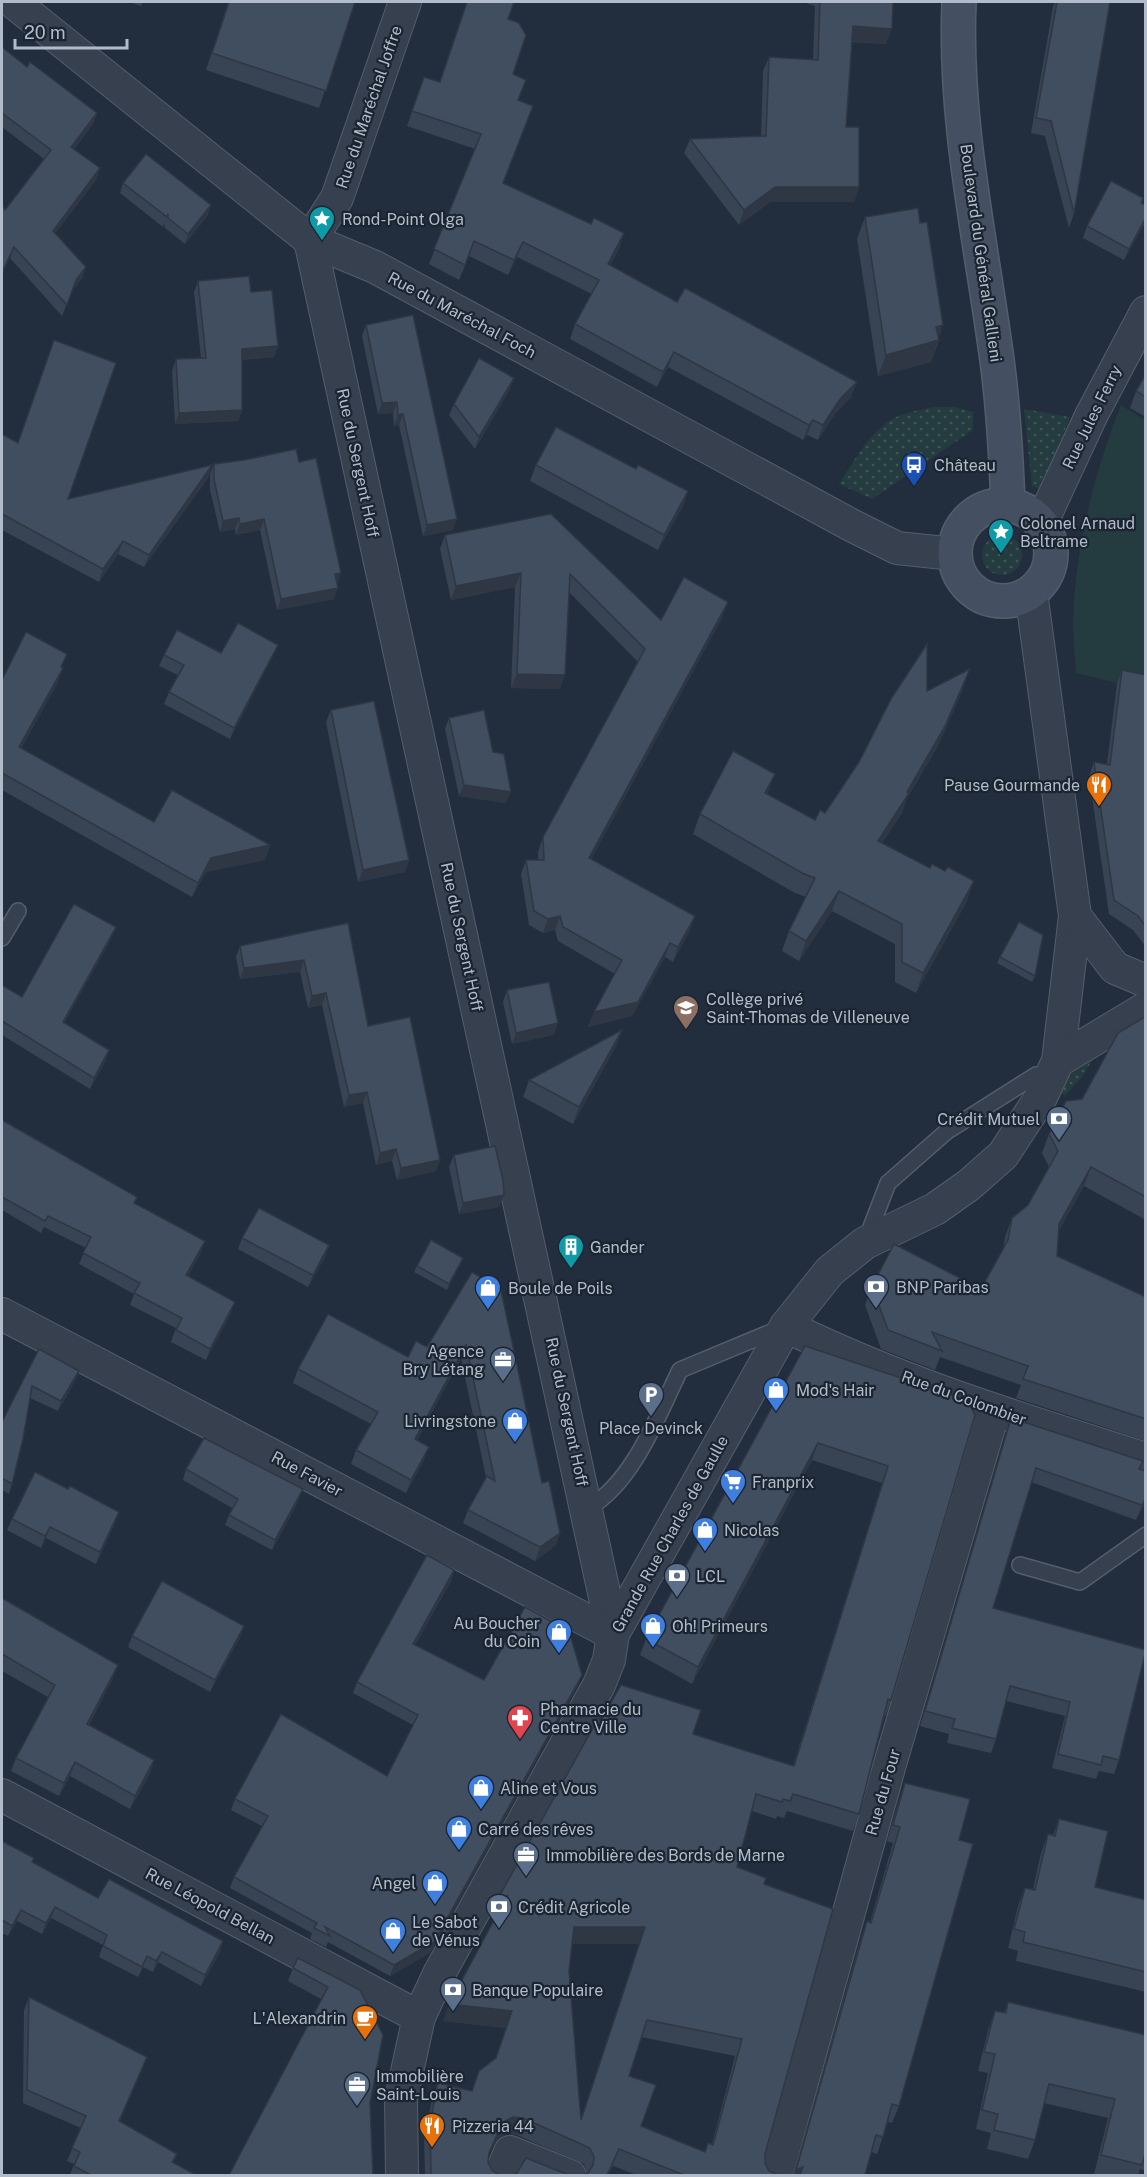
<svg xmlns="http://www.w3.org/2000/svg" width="1147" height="2177" font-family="'Public Sans',sans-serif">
<defs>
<pattern id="grass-dots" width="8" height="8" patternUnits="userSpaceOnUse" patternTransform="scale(1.5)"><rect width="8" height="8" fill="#243b3f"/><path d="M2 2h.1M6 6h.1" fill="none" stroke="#415559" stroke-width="1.8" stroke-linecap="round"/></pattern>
</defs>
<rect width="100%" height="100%" fill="#222e3e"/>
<!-- grass -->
<g fill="url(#grass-dots)">
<path d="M932,407H955L973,412V430L872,499L839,484C855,460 870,430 896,417C907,412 921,410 932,407Z"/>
<path d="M1024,409L1070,417L1043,485L1038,488L1032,486Z"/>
<circle cx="1002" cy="555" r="20"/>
<path d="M1096,1054L1082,1077L1065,1096L1058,1091L1082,1061Z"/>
</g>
<!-- park -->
<path fill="#243b3f" d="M1121,405L1145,420V690L1076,673C1075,656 1073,639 1073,622C1075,549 1094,473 1121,405Z"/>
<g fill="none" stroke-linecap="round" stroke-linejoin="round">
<defs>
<g id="service">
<path d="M2,938L18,911"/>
<path d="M866,1240L888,1183L946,1132L1036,1075L1050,1076"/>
<path d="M588,1508C633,1483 658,1415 680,1370L781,1328"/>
<path d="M1020,1565L1080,1582L1146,1535"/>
</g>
<g id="minor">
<path d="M13,2L310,240L375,267L853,526L897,548L954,554"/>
<path d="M310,240L613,1634"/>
<path d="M310,240L337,198L405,2"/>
<path d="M1041,524L1091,416L1146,312"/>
<path d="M1031,592L1075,916L1058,1061"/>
<path d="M1075,916L1115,968L1146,981"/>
<path d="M2,1314L613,1634"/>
<path d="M786,1326C901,1383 1024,1420 1146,1459"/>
<path d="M2,1795L419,2017"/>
<path d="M402,2176L401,2099L419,2017L439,1974L599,1685L609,1660L613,1634L786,1326L830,1271L865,1243L935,1209L969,1185L1003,1155L1041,1097L1058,1061L1146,1008"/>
<path d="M500,2176L510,2152L570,2176"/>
<path d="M776,2176L890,1764L994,1410"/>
</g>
<g id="secondary">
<path d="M959,2C954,118 979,231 995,346C1003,398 1006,452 1008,505"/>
<circle cx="1003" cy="553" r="48"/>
</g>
</defs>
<!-- service casing -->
<use href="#service" stroke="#545e6b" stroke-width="18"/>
<!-- minor casing -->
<use href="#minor" stroke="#545e6b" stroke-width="34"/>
<!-- secondary casing -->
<use href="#secondary" stroke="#545e6b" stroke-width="36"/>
<!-- service -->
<use href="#service" stroke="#36404e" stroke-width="15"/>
<!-- minor -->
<use href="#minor" stroke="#36404e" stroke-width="32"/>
<!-- secondary -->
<use href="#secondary" stroke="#444f61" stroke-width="33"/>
</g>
<!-- wall -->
<g fill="#384353" fill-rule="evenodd">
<path d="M129,2H143L141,6Z"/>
<path d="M228,2H355L319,108L206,70Z"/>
<path d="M803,2H893L886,44L852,42L846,127L859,187L854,202H770L739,225L684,153L690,139L761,136L763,71L769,57L813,60L815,6Z"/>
<path d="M1055,2H1110L1074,213L1069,228L1045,136L1031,133L1053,7Z"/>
<path d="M508,19L513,74L519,100L503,183L591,224L624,233L619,249L610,265L851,397L835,414L818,440L807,435L803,440L668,367L657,387L570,339L575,324L592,294L517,257L508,275L469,256L459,280L429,264L475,149L407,126L424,77L439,82Z"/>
<path d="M2,47L27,67L97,113L93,124L74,149L100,168L96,180L55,233L86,267L82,278L72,291L62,316L10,258L5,210L44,159L2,127Z"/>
<path d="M123,183L208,215L185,244L165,228L164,223L163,227L120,193Z"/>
<path d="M1141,203L1146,205V221L1124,260L1083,238L1087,226Z"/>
<path d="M865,217L938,338L939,340L931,362L878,376L857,239Z"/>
<path d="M198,281L251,292L278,346L274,357L242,360V410L238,421L175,424L172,371L176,359L201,358L194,292Z"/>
<path d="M366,325L453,530L423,536L399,425L394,426L393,413L378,414L362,336Z"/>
<path d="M1146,374V417L1130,408L1136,391Z"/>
<path d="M510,389L475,449L449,415L454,404Z"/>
<path d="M2,434L18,443L68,499L212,465L208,478L144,567L118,554L99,582L2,530Z"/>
<path d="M299,462L338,584L334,599L277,610L260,530L236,535L235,529L220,532L210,490V474L214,464Z"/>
<path d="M536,465L636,469L688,491L683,506L658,550L530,481Z"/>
<path d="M551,514L661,620L723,616L591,859L695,916L690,930L673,962L665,957L632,1016L588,1027L594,1012L615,974L558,941L555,930L543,933L529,925L521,874L526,860H538V852L543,837L638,662L569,592L560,689L511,688L515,587L451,600L440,549L445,535Z"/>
<path d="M164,655L273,656L230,739L164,704L169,692L178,675L159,666Z"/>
<path d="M62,667L63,668L58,682L21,748L154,822L270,845L265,860L206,872L192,897L2,790V680Z"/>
<path d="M1122,670L1146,675V947L1133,930L1109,914L1089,776L1094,762L1107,764L1117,684Z"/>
<path d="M963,689L938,746L906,800L902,813L882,843L967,901L916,993L895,982V944L832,911L799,961L782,951L789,931L806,897L795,893L693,834L700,814L768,794L815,820L825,813L927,691Z"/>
<path d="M331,710L409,860L405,872L358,882L326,722Z"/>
<path d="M449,718L493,752L506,803L459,796L445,729Z"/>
<path d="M348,923L368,1026L440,1160L436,1171L397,1180L392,1161L376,1165L363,1103L344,1107L322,1005L308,1008L300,972L240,979L236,957L240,946Z"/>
<path d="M111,939L64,1023L109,1050L105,1062L90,1089L2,1035V985L22,997Z"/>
<path d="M1000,957L1035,976L1032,982L997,963Z"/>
<path d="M507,990L554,1035L512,1044L503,1002Z"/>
<path d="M1146,1016V1220L1084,1186L1058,1232L1057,1256L1146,1297V1441L1016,1398L1021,1385L940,1357L935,1370L881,1349L865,1305L872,1286L981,1289L1003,1250L1005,1237L1012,1218L1028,1205L1049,1167L1042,1153L1049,1134L1082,1099Z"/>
<path d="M622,1030L616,1046L573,1124L523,1097L529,1080Z"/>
<path d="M2,1120L135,1203L201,1252L188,1276L231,1313L206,1360L171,1342L176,1328L130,1305L134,1294L79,1264L86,1248L44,1227L41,1233L2,1210Z"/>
<path d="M454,1155L504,1195L499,1207L459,1214L449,1167Z"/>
<path d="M242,1238L329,1245L325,1257L308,1287L238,1249Z"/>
<path d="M463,1258L447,1290L414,1272L417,1266Z"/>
<path d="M472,1272L560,1533L555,1546L535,1561L463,1523L468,1510L486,1477L461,1358L417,1440L424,1460L406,1493L351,1464L356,1450L371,1424L293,1383L298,1369L408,1357L427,1347Z"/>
<path d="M805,1346L967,1400L891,1700L885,1717L884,1716L859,1814L853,1831L787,1811L784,1818L777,1816L776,1819L752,1811L737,1867L764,1884L765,2163L769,2171L778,2175H637L613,2166L608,2175H582L587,2173L584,2164L517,2135L507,2134L499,2138L493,2145L489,2155L488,2162L492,2170L499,2175H425L424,2140L432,2099L438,2083L472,2091L479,2071L496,2058L506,2028L443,2021L497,1915L490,1918L496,1902L600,1722L693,1734L793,1766L882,1483L812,1460L692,1684L640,1655L646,1639ZM572,1944H639L581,2118L569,1971ZM641,2037L735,2056L712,2144L708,2143L705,2152L641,2126L629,2076Z"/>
<path d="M39,1349L79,1371L75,1381L58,1411L30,1398L12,1484L9,1494L2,1490V1422Z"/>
<path d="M1011,1418L1146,1471V1500L1136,1520L1031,1482L993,1608L1119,1760L1114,1774L1099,1771L1096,1779L1052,1768L1065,1716L1006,1701L996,1739L991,1753L947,1743L949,1734L920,1726L1006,1433Z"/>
<path d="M186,1469L299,1500L272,1550L225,1525L232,1508L183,1480Z"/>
<path d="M68,1489L115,1523L96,1564L46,1538L41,1548L7,1530L12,1519Z"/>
<path d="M454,1570L451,1581L415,1645L484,1680L582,1675L578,1685L430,1953L390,1976L328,1942L326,1947L310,1939L312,1933L230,1888L234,1877L262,1826L231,1810L235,1799L387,1776L413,1725L353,1693L357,1682Z"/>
<path d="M2,1598L113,1678L89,1725L150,1774L130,1809L70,1776L59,1796L11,1771L16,1758L48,1697L2,1671Z"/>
<path d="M244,1626L240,1637L210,1692L128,1647L132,1636Z"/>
<path d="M905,1783L959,1840L899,2106L892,2123L888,2122L877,2154L871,2152L865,2175H793L861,1938L867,1921L870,1922L893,1843L887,1841L899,1800Z"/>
<path d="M1059,1819L1095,1887L1146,1900V1992L1016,1961L1018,1951L1008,1948L1018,1906L1025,1888L1033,1889L1041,1853L1048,1834L1053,1835Z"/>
<path d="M2,1841L34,1858L32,1862L98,1898L223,1941L220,1952L201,1986L158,1962L153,1972L143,1967L138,1977L99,1957L103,1945L51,1918L42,1934L17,1921L8,1936L2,1933Z"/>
<path d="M293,1968L360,1990L370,2103L321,1999L288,1981Z"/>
<path d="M29,1997L142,2070L120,2121L177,2154L173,2163L196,2175H70L74,2164L67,2161L81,2128L23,2103L24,2010Z"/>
<path d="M1008,2002L1146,2035V2171L1140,2169L1138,2175H1100L1094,2174L1108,2118L1044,2103L1035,2140L1028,2159L987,2149L991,2133L976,2129L988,2073L978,2071L988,2030L995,2011L1004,2013Z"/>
</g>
<!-- shaded-wall -->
<g fill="#2e3743">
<path d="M853,26L892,29L886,44L848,41Z"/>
<path d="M97,113L93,124L67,158L71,147Z"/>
<path d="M100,168L96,180L49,242L53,231Z"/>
<path d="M775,187H859L854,202H770L739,225L744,210Z"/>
<path d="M211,205L208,215L185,244L188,234Z"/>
<path d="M1146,217V221L1124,260L1129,249Z"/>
<path d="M624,233L619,249L602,279L608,264Z"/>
<path d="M523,242L517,257L508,275L514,260Z"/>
<path d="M14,247L10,258L2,275V272Z"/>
<path d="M86,267L82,278L72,291L62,316L76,280Z"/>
<path d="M943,325L931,362L878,376L886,355L936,327Z"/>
<path d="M278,346L274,357L238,360L242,349Z"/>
<path d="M674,352L668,367L657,387L663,372Z"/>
<path d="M514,378L510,389L475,449L479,437Z"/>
<path d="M857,382L851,397L835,414L818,440L823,425L840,399Z"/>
<path d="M397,402L393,413L378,414L382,403Z"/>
<path d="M242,410L238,421L175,424L179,413Z"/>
<path d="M403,414L399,425L394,426L398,415Z"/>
<path d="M813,420L807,435L803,440L809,425Z"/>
<path d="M212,465L208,478L144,567L149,555Z"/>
<path d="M688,491L683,506L658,550L664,535Z"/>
<path d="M239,518L235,529L220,532L223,521Z"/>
<path d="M264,519L260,530L236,535L240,524Z"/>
<path d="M457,519L453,530L423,536L427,525Z"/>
<path d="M123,541L118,554L99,582L103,569Z"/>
<path d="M341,573L338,584L331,585L335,574Z"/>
<path d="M521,573L515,587L451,600L456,586Z"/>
<path d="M338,588L334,599L277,610L281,599Z"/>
<path d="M728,602L723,616L584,873L589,858Z"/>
<path d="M278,645L273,656L230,739L234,728Z"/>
<path d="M63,668L58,682L14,762L19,747Z"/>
<path d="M970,669L963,689L938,746L906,800L902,813L870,860L878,841L907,792Z"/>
<path d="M517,674L565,675L560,689L511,688Z"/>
<path d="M775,774L768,793L758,813L765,793Z"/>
<path d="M464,785L511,792L506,803L459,796Z"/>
<path d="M270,845L265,860L206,872L192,897L198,883L211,858Z"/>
<path d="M409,860L405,872L358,882L363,870Z"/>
<path d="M974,881L967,901L916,993L923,973Z"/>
<path d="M839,891L832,911L799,961L806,941Z"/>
<path d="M560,916L555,930L543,933L548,919Z"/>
<path d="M695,916L690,930L673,962L678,947Z"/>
<path d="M116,927L111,939L58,1033L63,1022Z"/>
<path d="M670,943L665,957L632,1016L588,1027L594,1012Z"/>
<path d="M304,960L300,972L240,979L244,968Z"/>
<path d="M326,993L322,1005L308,1008L312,996Z"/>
<path d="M558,1023L554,1035L512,1044L516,1033Z"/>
<path d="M622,1030L616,1046L573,1124L579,1107Z"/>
<path d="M109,1050L105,1062L90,1089L94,1078Z"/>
<path d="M367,1092L363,1103L344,1107L349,1095Z"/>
<path d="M396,1149L392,1161L376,1165L380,1153Z"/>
<path d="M440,1160L436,1171L397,1180L401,1168Z"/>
<path d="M1091,1167L1084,1186L1052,1243L1059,1224Z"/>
<path d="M504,1195L499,1207L459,1214L463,1203Z"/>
<path d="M205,1241L201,1252L182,1287L186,1275Z"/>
<path d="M329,1245L325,1257L308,1287L313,1275Z"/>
<path d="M463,1258L461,1264L447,1290L449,1284Z"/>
<path d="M235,1302L231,1313L206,1360L210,1349Z"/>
<path d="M466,1345L461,1358L410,1452L415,1439Z"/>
<path d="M79,1371L75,1381L58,1411L61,1401Z"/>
<path d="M818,1443L812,1460L692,1684L698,1667Z"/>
<path d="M429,1447L424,1460L406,1493L411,1480Z"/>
<path d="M303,1489L299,1500L272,1550L275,1540Z"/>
<path d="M1146,1497V1500L1136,1520L1142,1505Z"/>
<path d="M119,1512L115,1523L96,1564L100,1552Z"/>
<path d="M50,1527L46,1538L41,1548L45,1536Z"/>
<path d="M560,1533L555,1546L535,1561L540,1547Z"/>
<path d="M454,1570L451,1581L409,1655L413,1644Z"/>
<path d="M244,1626L240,1637L210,1692L215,1680Z"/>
<path d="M118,1665L113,1678L82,1737L87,1724Z"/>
<path d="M582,1675L578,1685L430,1953L390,1976L394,1965Z"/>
<path d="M154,1760L150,1774L130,1809L135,1796Z"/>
<path d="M75,1762L70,1776L59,1796L64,1783Z"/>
<path d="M507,1896L501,1912L490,1918L496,1902Z"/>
<path d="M55,1907L51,1918L42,1934L46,1923Z"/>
<path d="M21,1910L17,1921L8,1936L12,1926Z"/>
<path d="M574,1927H645L639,1944H568Z"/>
<path d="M223,1941L220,1952L201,1986L205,1975Z"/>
<path d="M162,1952L158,1962L153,1972L156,1961Z"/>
<path d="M449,2004L512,2011L506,2028L443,2021Z"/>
<path d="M147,2057L142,2070L114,2134L119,2121Z"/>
<path d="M513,2117L523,2118L517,2135L507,2134L499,2138L493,2145L483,2170L500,2128L505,2121Z"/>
<path d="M803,2167L799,2175H794L796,2170Z"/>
</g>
<!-- building -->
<g fill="#414e60" stroke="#2e3743" stroke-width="1.5" fill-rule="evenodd">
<path d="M229,2H355L326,91L212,53Z"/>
<path d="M467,2H514L508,19L519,23L526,35L513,74L526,80L518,100L533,106L503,183L591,224L594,218L624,233L608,264L677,302L685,288L857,382L840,399L823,425L813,420L809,425L674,352L663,372L575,324L599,280L523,242L514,260L474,241L465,265L434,249L481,134L412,111L424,77L440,82Z"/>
<path d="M820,2H893L892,29L853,26L846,127H859V187H775L744,210L690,139L766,136L769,57L818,60Z"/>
<path d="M1057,2H1110L1074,213L1051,121L1036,118Z"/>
<path d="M2,47L27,67L30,62L97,113L71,147L100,168L53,231L86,267L76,280L67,305L14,247L2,272V203L5,210L51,150L2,113Z"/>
<path d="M146,154L211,205L188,234L168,218V214L167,217L123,183Z"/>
<path d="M1111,181L1143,198L1141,203L1146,205V217L1129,249L1087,226Z"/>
<path d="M918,208L920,223L927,222L943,325L936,327L939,340L886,355L865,217Z"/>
<path d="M249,276L251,292L272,290L278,346L242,349V410L179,413L176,359L206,358L198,281Z"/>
<path d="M413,315L457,519L427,525L403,414L398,415L397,402L382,403L366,325Z"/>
<path d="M54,340L116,363L68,499L212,465L149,555L123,541L103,569L2,514V434L18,443Z"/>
<path d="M479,358L514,378L479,437L454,404Z"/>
<path d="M1146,374V397L1136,391Z"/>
<path d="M556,427L636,469L638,465L688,491L664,535L536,465Z"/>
<path d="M296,449L299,462L316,458L341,573L335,574L338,588L281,599L264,519L240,524L239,518L223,521L214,479V464L244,460Z"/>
<path d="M551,514L661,620L684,577L728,602L589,858L695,916L678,947L670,943L638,1002L594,1012L622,960L563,927L560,916L548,919L534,911L526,860H544L543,837L645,649L570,574L565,675L517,674L521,573L456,586L445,535Z"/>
<path d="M238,623L278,645L234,728L169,692L184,665L164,655L177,630L221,653Z"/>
<path d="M26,632L67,654L61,667L63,668L19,747L154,822L172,790L270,845L211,858L198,883L2,773V680Z"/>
<path d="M927,644V691L970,669L945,726L907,792L909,793L878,841L930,868L932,864L945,871L948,867L974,881L923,973L902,962V924L839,891L806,941L789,931L815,878L802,873L700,814L733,751L775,774L765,793L815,820L820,810L825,813L859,762L891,699Z"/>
<path d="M1122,670L1146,675V927L1138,916L1114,900L1094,762L1110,765Z"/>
<path d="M374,701L409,860L363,870L331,710Z"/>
<path d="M484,710L493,752L504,754L511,792L464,785L449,718Z"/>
<path d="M74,904L116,927L63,1022L109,1050L94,1078L2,1021V985L22,997Z"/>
<path d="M1019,922L1043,935L1035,976L1000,957Z"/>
<path d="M348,923L368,1026L410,1017L440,1160L401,1168L396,1149L380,1153L367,1092L349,1095L326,993L312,996L304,960L244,968L240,946Z"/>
<path d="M549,982L558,1023L516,1033L507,990Z"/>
<path d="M1146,1016V1197L1091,1167L1059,1224L1057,1256L1146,1297V1419L1023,1379L1028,1366L932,1332L942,1351L888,1330L872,1286L894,1244L981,1289L1008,1240L1012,1218L1028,1205L1058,1151L1049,1134L1066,1101L1082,1099L1118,1033Z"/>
<path d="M622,1030L579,1107L529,1080Z"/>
<path d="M2,1120L137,1197L134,1203L205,1241L186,1275L235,1302L210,1349L176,1330L182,1318L134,1293L140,1283L83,1253L91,1237L48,1216L45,1221L2,1197Z"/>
<path d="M495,1146L503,1180L504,1195L463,1203L454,1155Z"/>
<path d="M259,1208L329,1245L313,1275L242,1238Z"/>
<path d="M431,1240L463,1258L449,1284L417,1266Z"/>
<path d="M472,1272L501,1290L542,1483L549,1481L560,1533L540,1547L468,1510L487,1476L495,1481L466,1345L415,1439L429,1447L411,1480L356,1450L378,1412L298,1369L328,1314L408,1357L416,1341L427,1347Z"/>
<path d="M805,1346L967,1400L975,1415L891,1700L888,1699L859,1814L793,1794L790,1801L783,1799L782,1802L756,1794L737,1867L766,1878L764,1884L833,1909L765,2154V2163L769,2171L778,2175H684L619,2149L607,2175H582L588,2173L593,2165L594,2157L590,2148L523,2118L513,2117L505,2121L500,2128L489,2153L488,2162L492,2170L499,2175H431L430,2123L438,2083L472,2091L479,2071L496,2058L512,2011L449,2004L507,1896L496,1902L599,1717L600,1722L621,1685L701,1710L693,1734L794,1766L888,1466L818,1443L698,1667L646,1639ZM574,1927H645L581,2120L569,1971ZM647,2020L742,2039L713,2145L708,2143L705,2152L641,2126L656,2085L629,2076Z"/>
<path d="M39,1349L79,1371L61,1401L32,1386L23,1439L12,1484L2,1478V1422Z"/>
<path d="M1011,1418L1143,1461L1139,1469L1146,1471V1497L1142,1505L1036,1468L993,1608L1146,1650L1119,1760L1103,1756L1101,1765L1058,1754L1070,1702L1010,1686L996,1739L952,1728L955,1719L925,1711Z"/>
<path d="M204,1438L303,1489L275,1540L229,1515L238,1499L186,1469Z"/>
<path d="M35,1472L68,1489L70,1486L119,1512L100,1552L50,1527L45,1536L12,1519Z"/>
<path d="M427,1555L454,1570L413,1644L484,1680L525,1607L569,1631L582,1675L434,1942L394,1965L325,1927L330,1936L314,1928L317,1923L234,1877L268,1816L235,1799L281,1714L387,1776L418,1715L357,1682Z"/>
<path d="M162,1581L244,1626L215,1680L132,1636Z"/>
<path d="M2,1598L118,1665L87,1724L154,1760L135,1796L75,1762L64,1783L16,1758L55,1685L2,1654Z"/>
<path d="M905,1783L970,1799L959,1840L973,1844L899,2106L892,2104L883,2137L876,2135L865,2175H800L803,2167L796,2170L867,1921L871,1923L900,1827L893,1825Z"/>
<path d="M1059,1819L1108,1831L1095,1887L1146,1900V1972L1023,1942L1025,1932L1014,1929L1025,1888L1035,1890L1048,1834L1055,1836Z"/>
<path d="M2,1841L34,1858L32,1862L98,1898L109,1879L223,1941L205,1975L162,1952L156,1961L147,1956L142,1967L103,1946L107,1935L55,1907L46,1923L21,1910L12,1926L2,1920Z"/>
<path d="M298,1958L360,1990L383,2035L370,2103L373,2175H229L328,1987L293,1968Z"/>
<path d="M29,1997L147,2057L119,2121L177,2154L172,2162L196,2175H91L74,2166L80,2152L72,2148L86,2116L27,2090Z"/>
<path d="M1008,2002L1146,2035V2150L1142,2165L1101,2155L1115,2099L1049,2084L1035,2140L994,2130L998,2114L982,2110L995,2054L984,2052L995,2011L1006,2013Z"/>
<path d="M526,2158L569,2175H512L517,2173Z"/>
</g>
<!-- icons -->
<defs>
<symbol id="sight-pin" viewBox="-11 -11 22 30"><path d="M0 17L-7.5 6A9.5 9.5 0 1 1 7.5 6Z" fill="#0f9aa8" stroke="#1b2532"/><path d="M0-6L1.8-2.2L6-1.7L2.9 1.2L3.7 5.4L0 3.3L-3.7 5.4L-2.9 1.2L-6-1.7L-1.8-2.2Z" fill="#fff"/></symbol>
<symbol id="bus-pin" viewBox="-11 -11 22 30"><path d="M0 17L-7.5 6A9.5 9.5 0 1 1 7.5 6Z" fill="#1a4fb4" stroke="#1b2532"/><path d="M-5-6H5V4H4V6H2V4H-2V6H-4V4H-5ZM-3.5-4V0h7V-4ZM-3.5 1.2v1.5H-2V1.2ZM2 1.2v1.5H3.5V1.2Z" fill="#fff"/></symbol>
<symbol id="restaurant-pin" viewBox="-11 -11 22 30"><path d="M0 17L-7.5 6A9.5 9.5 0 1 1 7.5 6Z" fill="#e8710a" stroke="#1b2532"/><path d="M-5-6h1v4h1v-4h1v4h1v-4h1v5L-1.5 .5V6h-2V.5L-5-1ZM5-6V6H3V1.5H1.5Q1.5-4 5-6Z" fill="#fff"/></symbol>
<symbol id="school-pin" viewBox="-11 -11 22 30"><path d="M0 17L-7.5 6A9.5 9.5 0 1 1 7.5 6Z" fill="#8d6e63" stroke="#1b2532"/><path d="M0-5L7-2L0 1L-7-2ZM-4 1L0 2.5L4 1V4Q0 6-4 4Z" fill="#fff"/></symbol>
<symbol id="bank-pin" viewBox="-11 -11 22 30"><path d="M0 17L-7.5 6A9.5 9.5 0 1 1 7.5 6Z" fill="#5c6f8a" stroke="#1b2532"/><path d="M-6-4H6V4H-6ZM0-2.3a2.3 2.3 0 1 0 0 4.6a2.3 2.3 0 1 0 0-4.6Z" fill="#fff"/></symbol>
<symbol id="building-pin" viewBox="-11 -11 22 30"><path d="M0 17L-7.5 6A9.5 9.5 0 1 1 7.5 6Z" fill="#0f9aa8" stroke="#1b2532"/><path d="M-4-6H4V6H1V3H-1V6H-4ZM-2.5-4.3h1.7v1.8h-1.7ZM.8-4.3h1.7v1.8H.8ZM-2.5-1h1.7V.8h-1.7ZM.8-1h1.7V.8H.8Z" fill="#fff"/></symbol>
<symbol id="shop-pin" viewBox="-11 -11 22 30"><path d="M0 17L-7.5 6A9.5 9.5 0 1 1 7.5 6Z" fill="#3f7fe0" stroke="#1b2532"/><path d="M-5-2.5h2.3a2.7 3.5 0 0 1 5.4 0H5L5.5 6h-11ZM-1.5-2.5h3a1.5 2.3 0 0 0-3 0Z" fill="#fff"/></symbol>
<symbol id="office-pin" viewBox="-11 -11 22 30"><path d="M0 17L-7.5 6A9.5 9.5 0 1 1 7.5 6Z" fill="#5c6f8a" stroke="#1b2532"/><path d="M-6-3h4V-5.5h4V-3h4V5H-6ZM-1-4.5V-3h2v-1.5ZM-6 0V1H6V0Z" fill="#fff"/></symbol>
<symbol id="parking-pin" viewBox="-11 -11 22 30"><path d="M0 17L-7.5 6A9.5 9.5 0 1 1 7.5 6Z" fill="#5c6f8a" stroke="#1b2532"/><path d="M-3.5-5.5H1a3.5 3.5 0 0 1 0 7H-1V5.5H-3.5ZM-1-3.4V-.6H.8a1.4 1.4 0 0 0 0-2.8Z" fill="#fff"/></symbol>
<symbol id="supermarket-pin" viewBox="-11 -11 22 30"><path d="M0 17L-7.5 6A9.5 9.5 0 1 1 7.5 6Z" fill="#3f7fe0" stroke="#1b2532"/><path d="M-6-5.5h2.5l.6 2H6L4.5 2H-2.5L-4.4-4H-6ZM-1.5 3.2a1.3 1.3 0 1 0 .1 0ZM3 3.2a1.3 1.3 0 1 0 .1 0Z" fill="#fff"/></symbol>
<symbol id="pharmacy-pin" viewBox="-11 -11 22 30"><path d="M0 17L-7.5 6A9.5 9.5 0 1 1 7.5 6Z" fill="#e0444e" stroke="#1b2532"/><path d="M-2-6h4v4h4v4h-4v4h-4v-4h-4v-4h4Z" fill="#fff"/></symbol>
<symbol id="cafe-pin" viewBox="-11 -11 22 30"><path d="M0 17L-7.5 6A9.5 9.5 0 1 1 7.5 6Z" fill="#e8710a" stroke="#1b2532"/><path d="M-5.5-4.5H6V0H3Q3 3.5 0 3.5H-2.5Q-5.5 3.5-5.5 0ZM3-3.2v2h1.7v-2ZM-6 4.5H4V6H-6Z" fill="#fff"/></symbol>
</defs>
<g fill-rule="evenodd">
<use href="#sight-pin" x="307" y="204" width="30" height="40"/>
<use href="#bus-pin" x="899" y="450" width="30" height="40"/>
<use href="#sight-pin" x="986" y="517" width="30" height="40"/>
<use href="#restaurant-pin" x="1084" y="770" width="30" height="40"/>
<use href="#school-pin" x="671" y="993" width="30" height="40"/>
<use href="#bank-pin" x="1044" y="1104" width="30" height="40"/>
<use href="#building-pin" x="556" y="1232" width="30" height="40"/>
<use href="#bank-pin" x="861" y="1272" width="30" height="40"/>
<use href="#shop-pin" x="473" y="1273" width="30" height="40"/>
<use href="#office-pin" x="488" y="1345" width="30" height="40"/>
<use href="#shop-pin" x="761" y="1375" width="30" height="40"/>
<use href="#parking-pin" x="636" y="1380" width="30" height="40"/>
<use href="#shop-pin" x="500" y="1406" width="30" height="40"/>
<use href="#supermarket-pin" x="718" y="1467" width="30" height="40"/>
<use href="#shop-pin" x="690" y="1515" width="30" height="40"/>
<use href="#bank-pin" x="662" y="1561" width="30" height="40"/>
<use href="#shop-pin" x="638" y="1611" width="30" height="40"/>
<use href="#shop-pin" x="544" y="1617" width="30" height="40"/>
<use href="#pharmacy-pin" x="505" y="1703" width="30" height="40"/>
<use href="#shop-pin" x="466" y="1773" width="30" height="40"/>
<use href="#shop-pin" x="444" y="1814" width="30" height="40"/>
<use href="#office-pin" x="511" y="1840" width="30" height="40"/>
<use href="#shop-pin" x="420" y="1868" width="30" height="40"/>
<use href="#bank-pin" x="484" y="1892" width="30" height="40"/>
<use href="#shop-pin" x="378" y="1916" width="30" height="40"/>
<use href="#bank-pin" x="438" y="1975" width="30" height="40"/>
<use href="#cafe-pin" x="350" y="2003" width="30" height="40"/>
<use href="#office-pin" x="342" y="2070" width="30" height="40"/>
<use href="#restaurant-pin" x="417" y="2111" width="30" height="40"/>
</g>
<g text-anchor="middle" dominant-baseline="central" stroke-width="4.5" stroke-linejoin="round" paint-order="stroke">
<!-- street labels -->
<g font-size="16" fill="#b2bbc9" stroke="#1b2532">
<text transform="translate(369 107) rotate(-71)">Rue du Maréchal Joffre</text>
<text transform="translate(981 253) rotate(82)">Boulevard du Général Gallieni</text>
<text transform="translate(462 315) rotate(28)">Rue du Maréchal Foch</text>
<text transform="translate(1092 417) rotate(-64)">Rue Jules Ferry</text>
<text transform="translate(358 463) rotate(78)">Rue du Sergent Hoff</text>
<text transform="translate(462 937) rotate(78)">Rue du Sergent Hoff</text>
<text transform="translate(964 1398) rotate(20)">Rue du Colombier</text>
<text transform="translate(567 1412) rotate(78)">Rue du Sergent Hoff</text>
<text transform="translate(307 1474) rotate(28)">Rue Favier</text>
<text transform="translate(670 1534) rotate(-61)">Grande Rue Charles de Gaulle</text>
<text transform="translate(883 1792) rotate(-74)">Rue du Four</text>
<text transform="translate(210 1906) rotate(28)">Rue Léopold Bellan</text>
</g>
<!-- poi labels -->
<g font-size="16" fill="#b2bbc9" stroke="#1b2532" text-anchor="start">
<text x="342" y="219">Rond-Point Olga</text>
<text x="934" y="465">Château</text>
<text x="1020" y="523">Colonel Arnaud<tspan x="1020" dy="18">Beltrame</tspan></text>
<text x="1080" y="785" text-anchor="end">Pause Gourmande</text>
<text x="706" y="999">Collège privé<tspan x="706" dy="18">Saint-Thomas de Villeneuve</tspan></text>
<text x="1040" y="1119" text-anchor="end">Crédit Mutuel</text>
<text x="590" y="1247">Gander</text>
<text x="896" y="1287">BNP Paribas</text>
<text x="508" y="1288">Boule de Poils</text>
<text x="484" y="1351" text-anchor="end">Agence<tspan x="484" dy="18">Bry Létang</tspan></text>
<text x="796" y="1390">Mod's Hair</text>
<text x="496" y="1421" text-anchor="end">Livringstone</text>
<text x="651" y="1428" text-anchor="middle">Place Devinck</text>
<text x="752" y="1482">Franprix</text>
<text x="724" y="1530">Nicolas</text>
<text x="696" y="1576">LCL</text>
<text x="540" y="1623" text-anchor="end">Au Boucher<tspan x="540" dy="18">du Coin</tspan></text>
<text x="672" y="1626">Oh! Primeurs</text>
<text x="540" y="1709">Pharmacie du<tspan x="540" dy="18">Centre Ville</tspan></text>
<text x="500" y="1788">Aline et Vous</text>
<text x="478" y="1829">Carré des rêves</text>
<text x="546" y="1855">Immobilière des Bords de Marne</text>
<text x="416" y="1883" text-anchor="end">Angel</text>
<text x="518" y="1907">Crédit Agricole</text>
<text x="412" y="1922">Le Sabot<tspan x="412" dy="18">de Vénus</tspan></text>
<text x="472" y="1990">Banque Populaire</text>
<text x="346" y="2018" text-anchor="end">L'Alexandrin</text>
<text x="376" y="2076">Immobilière<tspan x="376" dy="18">Saint-Louis</tspan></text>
<text x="452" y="2126">Pizzeria 44</text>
</g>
</g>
<!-- border -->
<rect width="1147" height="2177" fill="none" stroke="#b2bbc9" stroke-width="6"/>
<!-- scale -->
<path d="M15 39v9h112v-9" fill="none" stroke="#b2bbc9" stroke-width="3"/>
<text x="24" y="39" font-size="18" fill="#b2bbc9" stroke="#1b2532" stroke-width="4.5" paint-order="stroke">20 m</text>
</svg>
